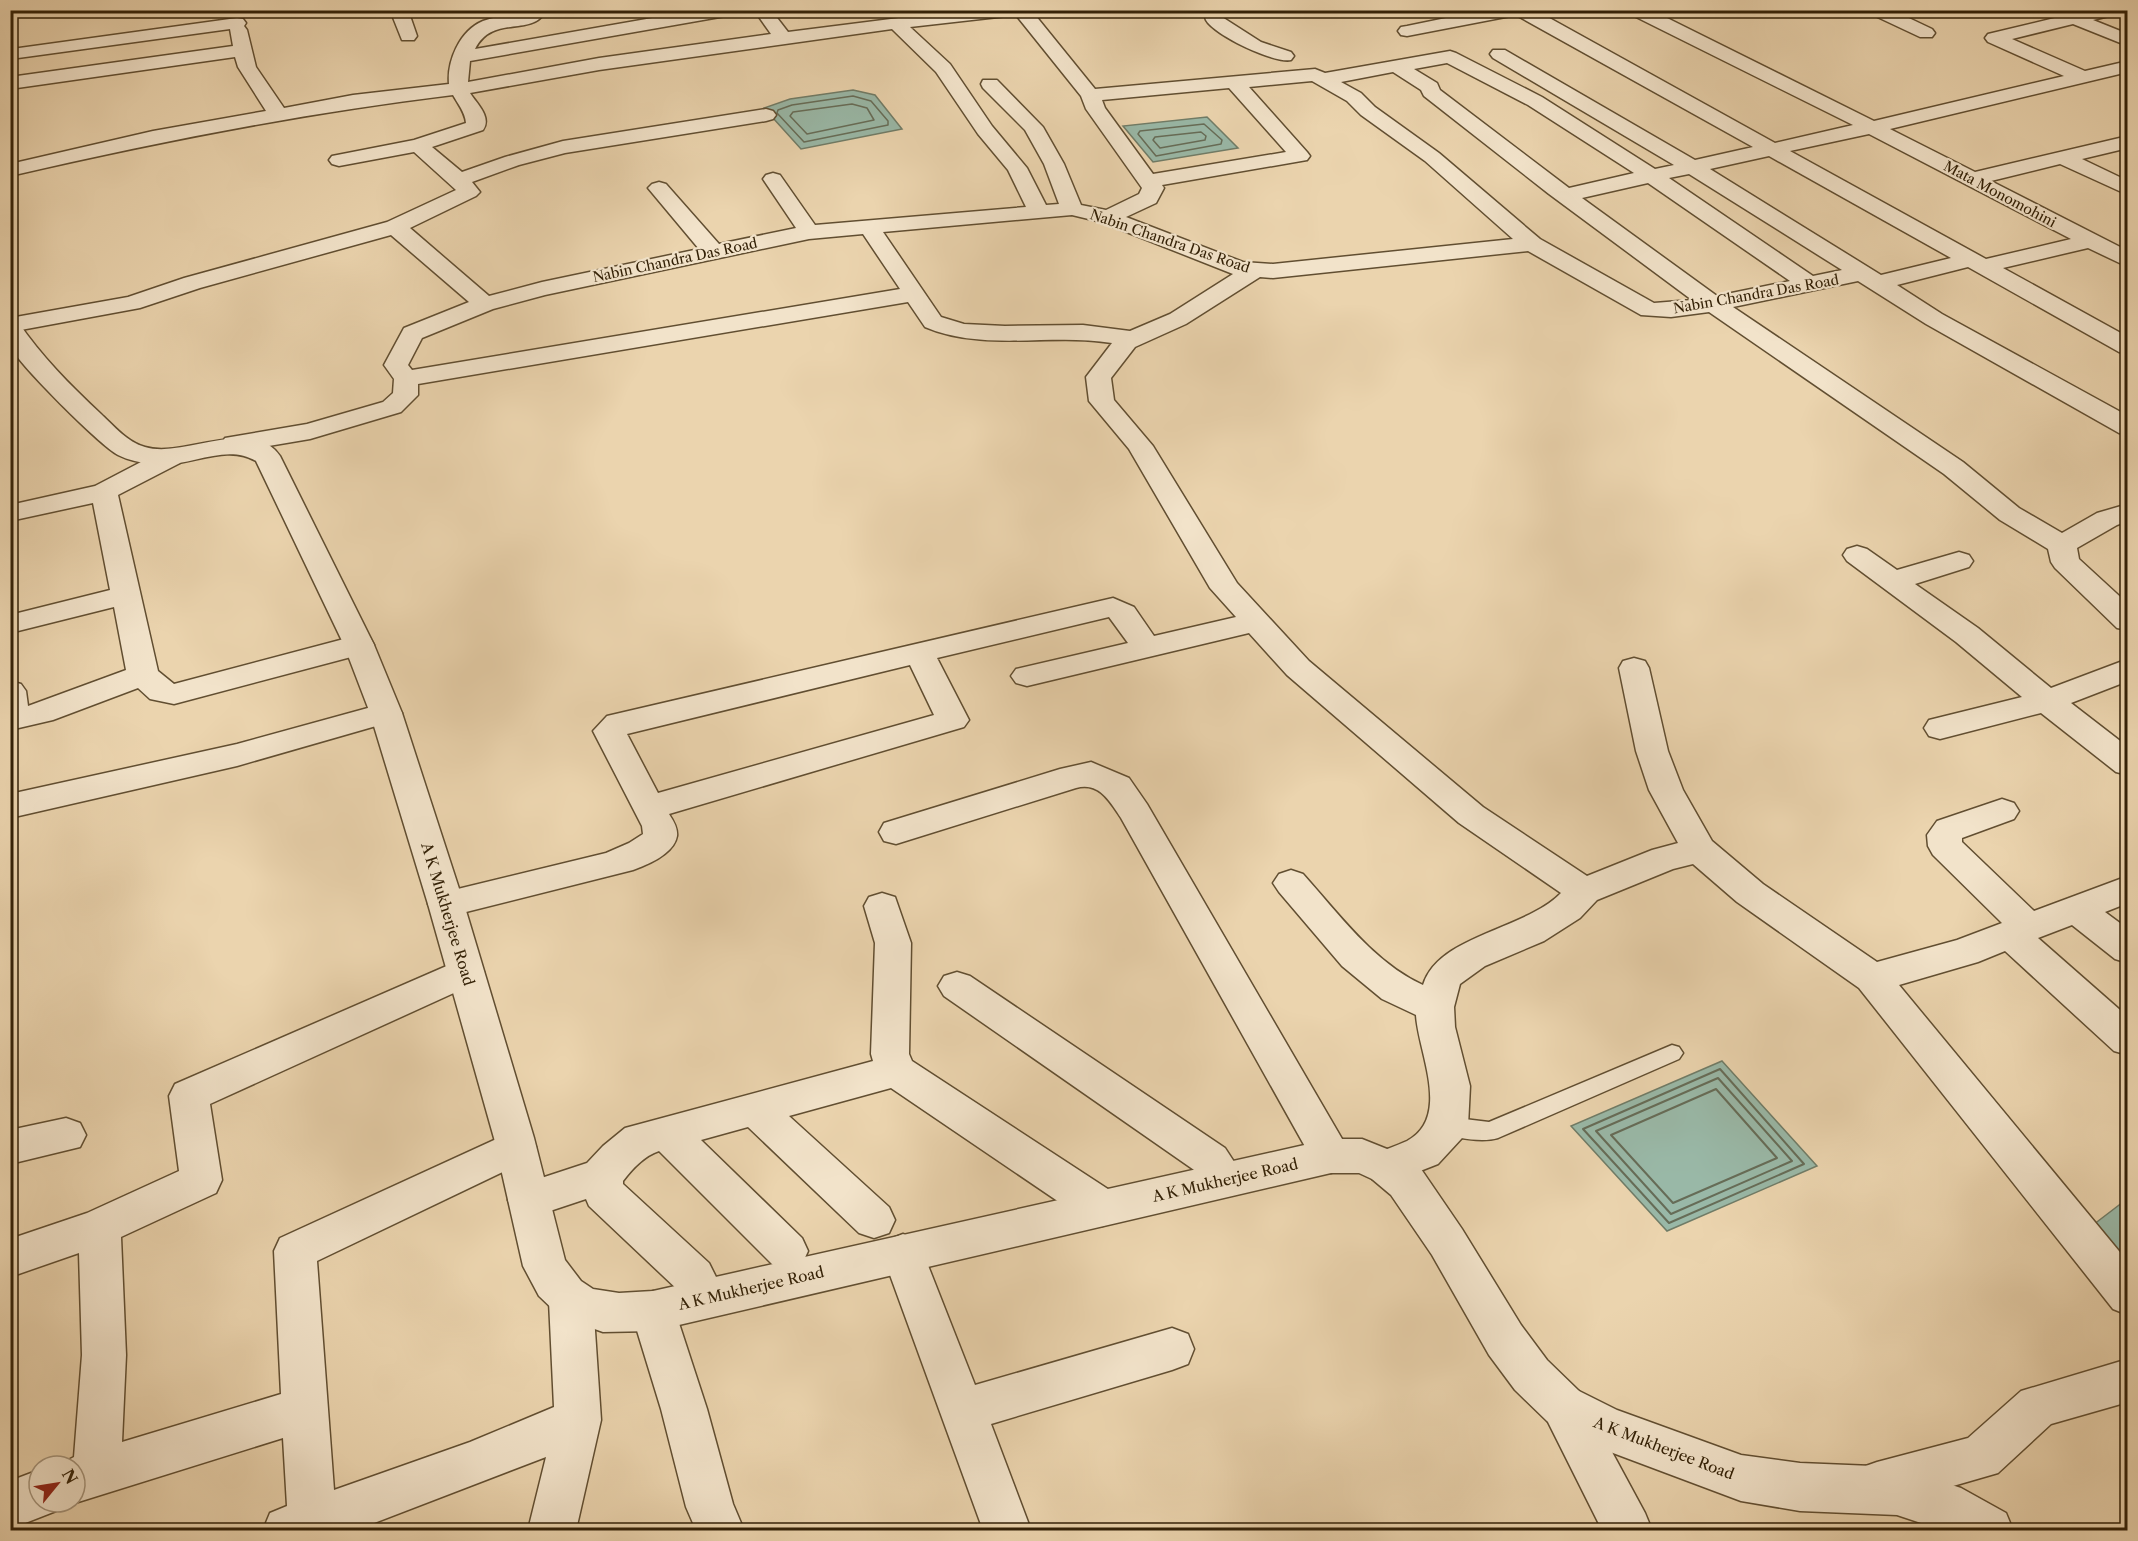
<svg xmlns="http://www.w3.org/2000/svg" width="2138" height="1541" font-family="'Libre Caslon Text',serif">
<rect width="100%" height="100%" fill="#ebd4ae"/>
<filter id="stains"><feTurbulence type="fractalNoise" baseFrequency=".00333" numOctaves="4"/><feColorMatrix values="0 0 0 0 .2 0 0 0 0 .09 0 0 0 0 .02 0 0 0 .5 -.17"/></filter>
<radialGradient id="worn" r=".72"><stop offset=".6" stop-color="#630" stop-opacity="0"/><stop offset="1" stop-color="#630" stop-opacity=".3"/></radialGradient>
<!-- water -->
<g fill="#99b8a7" stroke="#707c67" stroke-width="1.5">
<path d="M94,11V10L168,11L153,14L93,17Z"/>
<path d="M853,90L875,95L902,129L801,149L764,108L790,99Z"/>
<path d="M1207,117L1238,148L1153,162L1123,126Z"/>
<path d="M1722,1061L1817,1166L1667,1231L1571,1126Z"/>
<path d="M2127,1199V1269L2089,1228Z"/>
</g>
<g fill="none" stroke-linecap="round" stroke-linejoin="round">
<!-- shore-far1 -->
<g stroke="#666c57" stroke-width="1.5">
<path d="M853,96L871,101L888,121V125L804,142L777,113L778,110L792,105Z"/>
<path d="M852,104L867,108L874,120L807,134L790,116L793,112Z"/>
<path d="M1204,124L1222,140L1221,144L1156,156L1138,134L1140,131Z"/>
<path d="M1201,132L1206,136L1205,140L1160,148L1153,140L1155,137Z"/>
</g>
<!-- shore -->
<g stroke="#666c57" stroke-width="2">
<path d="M1720,1069L1804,1164L1669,1223L1583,1129Z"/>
<path d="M1718,1078L1792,1161L1671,1214L1596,1131Z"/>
<path d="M1716,1089L1777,1158L1673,1203L1611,1135Z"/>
</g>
<defs>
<path id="service" d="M1672,1045L1679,1047L1683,1053L1679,1059L1498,1138C1482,1143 1456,1138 1440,1132L1437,1126L1440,1120L1448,1117L1489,1122Z"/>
<g id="minor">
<path d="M390,10H408L417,36L414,40H402Z"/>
<path d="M526,10H544V14C528,36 492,15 475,49L698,10L729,12L726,16L720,17L470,61L468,82L599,58L771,34L754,10H771L788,32L962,10H1031L1095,89L1315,69L1325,73L1450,51L1456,53L1542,97L1655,169L1674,165L1493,58L1490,54L1493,50H1505L1695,160L1753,147L1516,15L1407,36L1401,35L1398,31L1401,27L1407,26L1485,10H1535L1775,143L1853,125L1630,14L1628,10H1651L1874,121L2064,76L1988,42L1985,38L1988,34L2063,16L2071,12L2119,10L2117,14L2093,20L2128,34V46L2073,24L2012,39L2085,71L2128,61V72L1890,129L1975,172L2128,136V148L2082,159L2128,181V195L2060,164L1991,181L2128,251V267L2088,248L2003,268L2128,337V354L2119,352L1968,267L1897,285L1942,314L2128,416V435L2119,433L1926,324L1858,281L1733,307L1963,462L2019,508L2062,533L2097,513L2128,504V521L2117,525L2077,548L2079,559L2128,604V630L2117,628L2055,568L2051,562L2048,549L2000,520L1944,474L1709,312L1671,317L1641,315L1528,251L1273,278L1260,277L1186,324L1135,347L1111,378L1114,400L1153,446L1237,583L1309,661L1483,807L1587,876L1652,850L1678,843L1649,790L1636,751L1619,668L1623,661L1634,658L1645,661L1649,668L1668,751L1683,790L1712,841L1763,884L1877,962L1957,940L2002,923L1933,855L1928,846L1927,835L1937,821L2002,799L2014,803L2019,811L2014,819L1962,838V842L2034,911L2128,876V903L2105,912L2128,929V963L2115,959L2072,925L2038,938L2128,1017V1055L2114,1051L2005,951L1978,962L1899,985L2128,1262V1315L2113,1309L1859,988L1737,902L1693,864L1673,869L1597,900L1580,918L1544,941L1485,966L1460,984L1454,1007L1455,1027L1470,1086L1468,1126L1462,1138L1438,1164L1387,1184L1372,1179L1366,1167L1372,1155C1384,1150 1396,1146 1407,1141C1452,1117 1418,1052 1416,1015L1382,999L1342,966L1279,892L1273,883L1279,874L1291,870L1303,874C1338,913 1374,963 1423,985C1438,935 1525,930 1561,893L1459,823L1287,675L1249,633L1027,686L1016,683L1011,676L1016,669L1128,643L1109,617L937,658L969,720L964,727L669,814C673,820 678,828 677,836C674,854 647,865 633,870L446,917L433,913L428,904L433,895L606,853L629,843L643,834L642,826L593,731L607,716L1113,598L1134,607L1154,636L1236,617L1210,588L1129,449L1089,401L1086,377L1112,343C1050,333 984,352 925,327L908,302L418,384V395L401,412L310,439L234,452L225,450L221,444L225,438L307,424L383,402L393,393L394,379L384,365L404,328L469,302L391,235L200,288L140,308L10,332V318L128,297L184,278L387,222L456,190L414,152L339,166L332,164L329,160L332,156L414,140L466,123C465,112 458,104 453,95C303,113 157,142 10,176V164L153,131L266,111L238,67L235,57L10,89V77L233,46L230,29L18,58L12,57V49L237,18L243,19L246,23L244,26L247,30L256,67L284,108L353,95L449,84C447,62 459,31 483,21C496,16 511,15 525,13ZM1016,15L1081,96L1086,109L1142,188L1139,194L1106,210L1081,205L1064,164L1043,127L997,80H983L981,84L983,88L1025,130L1044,164L1059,204L1046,205L1027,168L992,126L950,64L910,27ZM892,29L936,72L978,134L1008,170L1026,207L815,225L780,175L773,173L766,175L763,179L796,228L719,244L666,184L659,182L652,184L648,188L699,249L542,282L489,296L410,228L476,196L480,192L472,182L519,165L565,153L766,121L773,119L776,115L773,111L766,109L563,141L505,157L462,172L432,147L483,130C492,117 477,104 470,93L599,70ZM1447,63L1528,105L1634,173L1569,188L1440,90L1437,83L1414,69ZM1393,72L1421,90L1424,96L1549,194L1692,300L1654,303L1540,239L1439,153L1375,107L1361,93L1341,82ZM1312,81L1347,101L1361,115L1425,161L1513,239L1273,264L1243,262L1126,217L1156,203L1164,188L1162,185L1307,160L1310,156L1307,152L1249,87ZM1229,88L1286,152L1153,174L1105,108L1102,100ZM1869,134L2071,239L1986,259L1790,151ZM1769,156L1951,258L1881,275L1710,169ZM1689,174L1842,270L1813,276L1669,178ZM1648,183L1790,281L1717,296L1582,198ZM1072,215L1101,222L1233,274L1170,314L1130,331L1083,325L1005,326L964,324L941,317L883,232ZM863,234L900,289L412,370L408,365L422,338L493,309L545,295L809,239ZM910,665L934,715L658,793L627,734Z"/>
<path d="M1203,10H1221L1222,17L1261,42L1291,52L1294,56L1291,60C1275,64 1214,35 1206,20C1205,18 1204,12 1203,10Z"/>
<path d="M1869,10H1892L1932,29L1935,33L1932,37H1920L1871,14Z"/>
<path d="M171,449L180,451L184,457L180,463L118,495L158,671L174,684L359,635L370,638L374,645L370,652L174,704L150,699L138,688L53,720L10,730V681L21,684L26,691L28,706L126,670L114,607L10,633V615L110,590L93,503L10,521V505L95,486L162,451Z"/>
<path d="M1857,546L1867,549L1897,570L1959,552L1969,555L1973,561L1969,567L1915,584L1978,628L2051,688L2128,659V681L2071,703L2128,747V775L2116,772L2041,713L1940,739L1929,736L1924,728L1929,720L2022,697L1956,642L1847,561L1843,555L1847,549Z"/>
<path d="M386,703L397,706L402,713L397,720L237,766L10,818V794L237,744Z"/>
<path d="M1091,762L1129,778L1147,804L1345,1144L1351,1156L1345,1168L1331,1173L1317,1168L1121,818C1109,800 1099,782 1076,788L896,844L884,841L879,832L884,823L1060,769Z"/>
<path d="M882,893L895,897L911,943L909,1054L912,1061L1117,1195L1123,1208L1117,1221L1102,1226L1087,1221L891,1088L789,1116L889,1207L895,1220L889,1233L874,1238L859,1233L748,1127L701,1140L802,1238L808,1251L802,1264L787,1270L772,1264L659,1151C644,1156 632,1169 623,1181V1184L709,1263L716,1277L709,1291L694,1296L679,1291L589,1206L586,1199L529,1218L514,1213L508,1200L514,1187L587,1163L603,1146L625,1128L873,1061L871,1054L875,943L864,906L869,897Z"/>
<path d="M465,958L478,962L484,972L478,982L210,1104L222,1180L216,1193L121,1237L126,1355L122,1442L281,1394L274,1251L280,1238L516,1130L530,1135L536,1147L530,1159L317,1261L334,1490L470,1442L554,1407L549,1301L555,1287L571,1281L587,1287L593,1301L601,1420L576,1530H528L546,1457L356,1530H263L270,1513L287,1506L283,1438L75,1503L72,1502H75V1466H57L74,1457L82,1355L79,1253L10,1277V1239L87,1213L179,1171L169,1096L175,1084Z"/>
<path d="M957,972L970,976L1225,1148L1246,1180L1240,1193C1214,1202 1210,1192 1197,1172L944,996L938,986L944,976Z"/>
<path d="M66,1118L80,1123L86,1135L80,1147L10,1164V1130Z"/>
<path d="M903,1234L918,1240L975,1385L1172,1328L1188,1334L1194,1349L1188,1364L1172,1370L991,1424L1031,1530H983L882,1253L888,1240Z"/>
<path d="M653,1291L669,1297L675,1311L707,1409L733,1504L744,1530H696L686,1507L661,1409L631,1311L637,1297Z"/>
<path d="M2128,1359V1402L2051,1424L1998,1473L1877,1508L1860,1502L1853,1485L1860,1468L1877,1462L1968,1438L2021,1391Z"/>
<path d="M1563,1384L1579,1391L1645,1513L1652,1530H1602L1540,1406L1547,1391Z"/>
<path d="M39,1470V1502H60L56,1511L10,1529V1481Z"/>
</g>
<path id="tertiary" d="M10,320L18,322C42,357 70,385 101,414C114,426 127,442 145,447C184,459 252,415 280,456L374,645L402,713L464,904L534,1138L565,1260L581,1281L593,1289L619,1293L653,1291L1331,1139H1362L1402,1155L1421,1169L1462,1229L1521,1325L1547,1360L1579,1391L1617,1410L1741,1455L1800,1463L1897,1467L1961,1488L2006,1513L2013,1530H1942L1897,1515L1800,1511L1741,1501L1589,1444L1547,1421L1515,1390L1489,1355L1432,1255L1391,1195L1372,1179L1359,1173H1331L653,1331L603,1332L561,1317L539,1296L523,1266L494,1138L428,904L370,713L344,645L256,461C225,442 187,469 153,464C141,463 128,460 118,455C100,445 18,364 11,347C8,340 10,328 10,320Z"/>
</defs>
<!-- service casing -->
<use href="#service" stroke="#614e31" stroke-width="3"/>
<!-- minor casing -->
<use href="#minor" stroke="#614e31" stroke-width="3"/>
<!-- tertiary casing -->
<use href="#tertiary" stroke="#614e31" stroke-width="3"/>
<!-- service -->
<use href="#service" fill="#f2e3ca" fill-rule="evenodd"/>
<!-- minor -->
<use href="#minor" fill="#f2e3ca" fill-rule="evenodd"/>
<!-- tertiary -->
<use href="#tertiary" fill="#f2e3ca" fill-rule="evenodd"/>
</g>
<g text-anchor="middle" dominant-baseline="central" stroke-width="4.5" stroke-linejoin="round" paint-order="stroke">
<!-- far-street labels -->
<g font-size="14" fill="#332107" stroke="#f2e3ca">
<text transform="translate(2000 194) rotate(28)">Mata Monomohini</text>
<text transform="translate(1170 241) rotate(19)">Nabin Chandra Das Road</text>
<text transform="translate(675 260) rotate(-12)">Nabin Chandra Das Road</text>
<text transform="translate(1756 294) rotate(-10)">Nabin Chandra Das Road</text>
</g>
<!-- street labels -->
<g font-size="15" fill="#332107" stroke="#f2e3ca">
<text transform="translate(448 914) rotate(73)">A K Mukherjee Road</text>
<text transform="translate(1225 1180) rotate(-13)">A K Mukherjee Road</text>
<text transform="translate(751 1288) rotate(-13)">A K Mukherjee Road</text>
<text transform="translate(1664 1448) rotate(21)">A K Mukherjee Road</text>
</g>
</g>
<!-- margin -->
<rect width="2138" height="1541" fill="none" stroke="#ebd4ae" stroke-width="36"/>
<rect x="12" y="12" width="2114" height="1517" fill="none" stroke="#332107" stroke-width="3"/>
<rect x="18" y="18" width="2102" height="1505" fill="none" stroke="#332107" stroke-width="1.5"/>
<!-- north arrow -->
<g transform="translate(57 1484) rotate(60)"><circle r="28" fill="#f2e3ca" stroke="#a6957c" stroke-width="1.5"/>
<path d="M0-4.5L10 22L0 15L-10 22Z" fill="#8f2418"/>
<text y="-9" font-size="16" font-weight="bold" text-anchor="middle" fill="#332107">N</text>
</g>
<rect width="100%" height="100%" filter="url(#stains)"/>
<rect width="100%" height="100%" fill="url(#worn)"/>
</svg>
